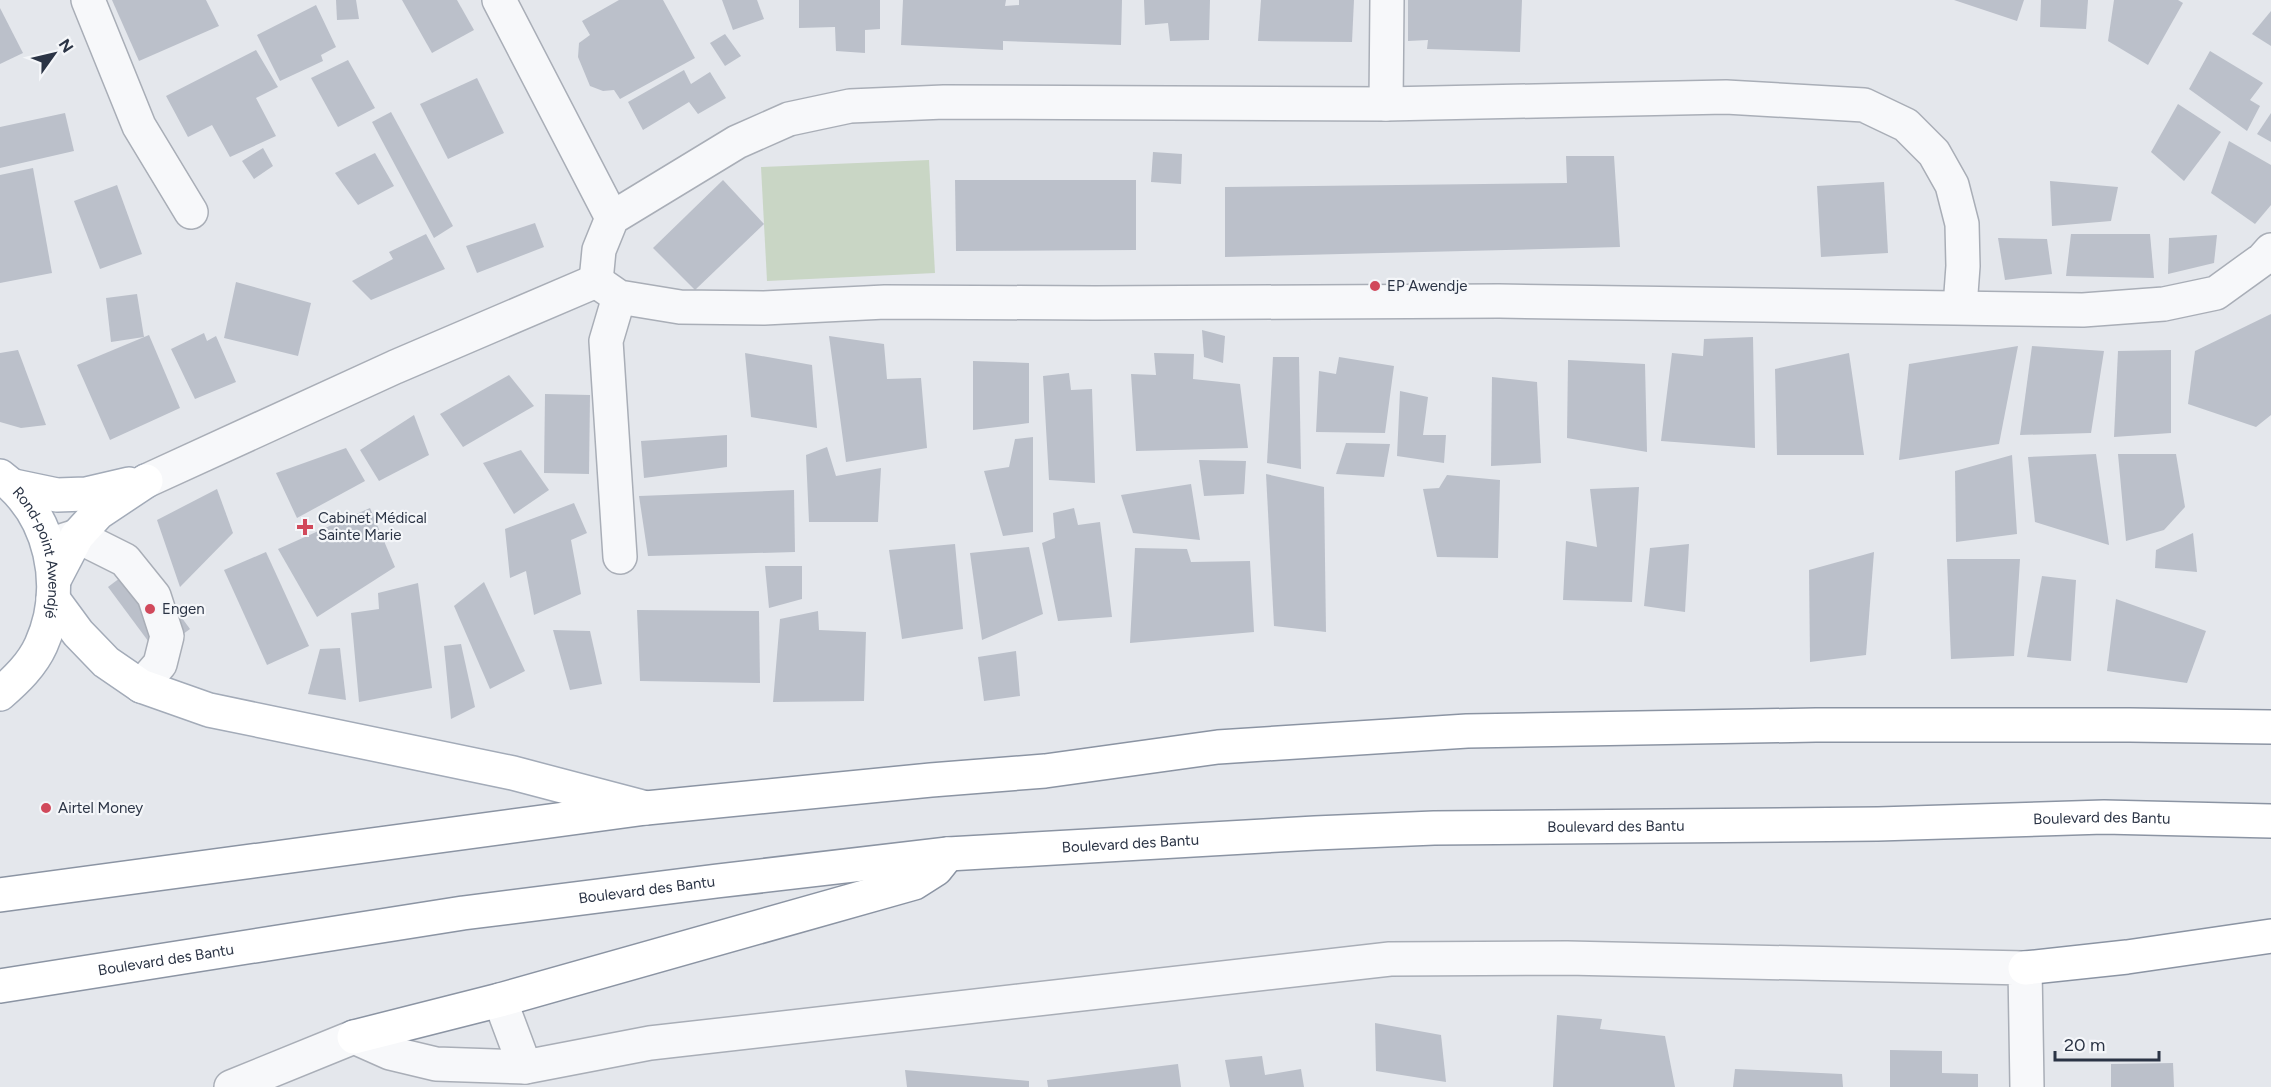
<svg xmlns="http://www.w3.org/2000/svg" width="2271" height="1087" font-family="Figtree,sans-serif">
<rect width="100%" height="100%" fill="#e4e7ec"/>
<!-- green -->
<path fill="#c9d6c5" d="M929,160L935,273L767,281L761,167Z"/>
<!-- building -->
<g fill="#bbc0ca">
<path d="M112,0H206L219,26L139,61Z"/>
<path d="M336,0H356L359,19L337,20Z"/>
<path d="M402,0H457L474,30L432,53Z"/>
<path d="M619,0H663L695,58L620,99L614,90L603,91L590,86L578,57L579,43L590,35L582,21Z"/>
<path d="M722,0H757L764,19L733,30Z"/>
<path d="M799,0H880V29L865,30V53L836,51L835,27L799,28Z"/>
<path d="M903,0H1006L1005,6L1019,5V0H1122L1121,45L1003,41V50L901,45Z"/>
<path d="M1144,0H1210L1209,40L1170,41L1168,23L1145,25Z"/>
<path d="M1261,0H1354L1352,42L1258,41Z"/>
<path d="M1408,0H1522L1520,52L1427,49L1428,40L1408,41Z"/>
<path d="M1954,0H2024L2017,21Z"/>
<path d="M2041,0H2088L2086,29L2040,27Z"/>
<path d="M2114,0H2178L2183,3L2148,65L2108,41Z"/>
<path d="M316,5L336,47L321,55L323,61L280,81L257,35Z"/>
<path d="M0,8L23,53L0,64Z"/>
<path d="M2271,11V46L2252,34Z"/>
<path d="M725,34L741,56L725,66L710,43Z"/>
<path d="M256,50L278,87L256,98L276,136L230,157L212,125L188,137L166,96Z"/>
<path d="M2210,51L2263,83L2250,100L2260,106L2247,131L2189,89Z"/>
<path d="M348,60L375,108L338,127L311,78Z"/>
<path d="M684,70L691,84L710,72L726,98L698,114L689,102L643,130L628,102Z"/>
<path d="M477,78L504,133L448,159L420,104Z"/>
<path d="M2178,104L2221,132L2184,181L2151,152Z"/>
<path d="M391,112L453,226L434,238L372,122Z"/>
<path d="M65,113L74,151L0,168V127Z"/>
<path d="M2271,113V142L2257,134Z"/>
<path d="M2229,141L2271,165V205L2255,224L2211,193Z"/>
<path d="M263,148L273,166L254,179L242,161Z"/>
<path d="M1153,152L1182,154L1181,184L1151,182Z"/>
<path d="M375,153L394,186L358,205L335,173Z"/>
<path d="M1566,156H1614L1620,247L1225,257V187L1567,183Z"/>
<path d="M33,168L52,273L0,283V175Z"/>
<path d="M723,180L764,224L695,290L653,248Z"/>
<path d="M955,180H1136V250L956,251Z"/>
<path d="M2050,181L2118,187L2111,221L2052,226Z"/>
<path d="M1884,182L1888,253L1821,257L1817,186Z"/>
<path d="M117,185L142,254L100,269L74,201Z"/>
<path d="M535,223L544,247L477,273L466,246Z"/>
<path d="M426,234L445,269L371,300L352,281L393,259L389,252Z"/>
<path d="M2071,234H2150L2154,278L2066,276Z"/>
<path d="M2217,235L2214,263L2168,274L2169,238Z"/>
<path d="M1998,238L2047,239L2052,274L2005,280Z"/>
<path d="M236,282L311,303L298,356L224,338Z"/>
<path d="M137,294L144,337L111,342L106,298Z"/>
<path d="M2271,314V415L2256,427L2188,404L2195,351Z"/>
<path d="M1202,330L1225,336L1223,363L1204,357Z"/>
<path d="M204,333L207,341L216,336L236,382L195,399L171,349Z"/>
<path d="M149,335L180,408L110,440L77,365Z"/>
<path d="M829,336L884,344L887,379L921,378L927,448L846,462Z"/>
<path d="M1753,337L1755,448L1661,441L1672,353L1703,356L1704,339Z"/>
<path d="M2018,346L1999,444L1899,460L1909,364Z"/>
<path d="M2032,346L2104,351L2091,433L2020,435Z"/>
<path d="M18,350L46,425L21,428L0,422V353Z"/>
<path d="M2171,350V433L2114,437L2118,351Z"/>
<path d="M745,353L812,365L817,428L751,417Z"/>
<path d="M1154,353L1194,354L1193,379L1240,384L1248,448L1136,451L1131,374L1156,375Z"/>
<path d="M1849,353L1864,455H1777L1775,369Z"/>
<path d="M1273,357H1299L1301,469L1267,463Z"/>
<path d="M1339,357L1394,366L1385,433L1316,432L1319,371L1336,374Z"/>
<path d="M1568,360L1645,364L1647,452L1567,438Z"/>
<path d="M973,361L1029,363V423L973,430Z"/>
<path d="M1069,373L1071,390L1092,389L1095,483L1049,480L1043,376Z"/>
<path d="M509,375L534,406L463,447L440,414Z"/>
<path d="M1492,377L1537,382L1541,463L1491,466Z"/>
<path d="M1400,391L1428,397L1423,435H1446L1444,463L1397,456Z"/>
<path d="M545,394L590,395L589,474L544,473Z"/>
<path d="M414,415L429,455L379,481L360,450Z"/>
<path d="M727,435V467L644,478L641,441Z"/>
<path d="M1033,437V532L1003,536L984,471L1009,467L1015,439Z"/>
<path d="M1346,443L1390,444L1384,477L1336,474Z"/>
<path d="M827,447L836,476L881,468L878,522H809L806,455Z"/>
<path d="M346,448L365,481L297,518L276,473Z"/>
<path d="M521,450L549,490L514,514L483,463Z"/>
<path d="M2096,454L2109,545L2035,522L2028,457Z"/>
<path d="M2118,454H2176L2185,507L2164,530L2126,541Z"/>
<path d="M2012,455L2017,534L1956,542L1955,471Z"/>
<path d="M1199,460L1246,461L1244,494L1204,496Z"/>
<path d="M1266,474L1324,487L1326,632L1274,626Z"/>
<path d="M1447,475L1500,480L1498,558L1437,557L1423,489L1439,488Z"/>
<path d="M1191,484L1200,540L1133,533L1121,495Z"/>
<path d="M1639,487L1632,602L1563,600L1566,541L1597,547L1590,489Z"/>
<path d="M217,489L233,533L180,587L157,520Z"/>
<path d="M794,490L795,552L648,556L639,496Z"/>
<path d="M574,503L587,533L571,540L581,594L534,615L526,571L510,578L505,529Z"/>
<path d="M370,508L395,567L317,617L278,549Z"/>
<path d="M1074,508L1078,525L1100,522L1112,617L1058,621L1042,543L1055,538L1053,513Z"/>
<path d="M2193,533L2197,572L2155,568L2156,550Z"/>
<path d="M955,544L963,629L902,639L889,550Z"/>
<path d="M1689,544L1685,612L1644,606L1650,548Z"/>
<path d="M1029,547L1043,614L982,640L970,553Z"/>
<path d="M1135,548L1187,549L1191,562L1250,561L1254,632L1130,643Z"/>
<path d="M266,552L309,646L267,665L224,570Z"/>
<path d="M1874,552L1866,655L1810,662L1809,570Z"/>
<path d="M1947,559H2020L2014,656L1951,659Z"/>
<path d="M141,562L190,629L157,653L108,587Z"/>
<path d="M765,566H802V599L769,608Z"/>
<path d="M2042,576L2076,580L2071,661L2027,657Z"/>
<path d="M484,582L525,671L490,689L454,606Z"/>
<path d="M418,583L432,688L359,702L351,613L379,609L378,593Z"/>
<path d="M2116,599L2206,631L2187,683L2107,671Z"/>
<path d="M637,610L759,611L760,683L640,681Z"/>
<path d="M818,611L819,630L866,632L864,701L773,702L780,619Z"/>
<path d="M553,630L590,631L602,684L570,690Z"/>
<path d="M461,644L475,707L451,719L444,646Z"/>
<path d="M340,648L346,700L308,694L320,649Z"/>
<path d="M1016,651L1020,696L984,701L978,657Z"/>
<path d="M1557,1015L1602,1019L1600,1029L1665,1036L1675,1087H1553Z"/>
<path d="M1375,1023L1441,1035L1446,1082L1376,1071Z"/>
<path d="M1890,1050L1942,1051V1073L1978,1074V1087H1890Z"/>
<path d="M1262,1056L1265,1075L1301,1069L1304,1087H1230L1225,1060Z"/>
<path d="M2173,1063L2174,1087H2111V1064Z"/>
<path d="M1178,1064L1181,1087H1048L1047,1080Z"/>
<path d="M1735,1069L1842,1074L1843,1087H1733Z"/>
<path d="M905,1070L1029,1081V1087H907Z"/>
</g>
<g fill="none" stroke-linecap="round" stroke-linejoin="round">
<defs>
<g id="minor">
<path d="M88,0L139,126L191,212"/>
<path d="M499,0L612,218"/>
<path d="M1386,104L1387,0"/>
<path d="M596,281L619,297L680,307L764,308L885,302L1095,303L1499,301L2083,310L2164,304L2216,293L2263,259L2271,250"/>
<path d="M596,281L599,250L612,218L737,142L789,119L850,106L944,102L1386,104L1726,97L1864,105L1906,125L1934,153L1952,185L1962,224L1963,266L1960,307"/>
<path d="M619,297L606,341L620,557"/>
<path d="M146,481L395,367L596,281"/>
<path d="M52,544L77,536L125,560L154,596L167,636L160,664L141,686"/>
<path d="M500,1000L525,1067"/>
<path d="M231,1087L354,1037L390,1053L436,1064L525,1067L650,1043L1390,959L1567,958L2025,968L2027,1087"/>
</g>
<g id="major">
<path id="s1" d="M0,476C52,514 67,587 41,645C32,665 16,680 0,694"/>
<path d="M14,486L57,495L86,494L129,484"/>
<path d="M54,580L77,536L98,513L146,481"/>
<path d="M53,599L78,633L106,662L141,686L209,710L513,773L646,808"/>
</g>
<g id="highway">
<path d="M0,895L646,808L931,780L1045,771L1218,747L1467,731L1816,725H2130L2271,727"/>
<path d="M2025,968L2127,957L2271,936"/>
<path id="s2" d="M0,986L463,913L717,881L948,854L1315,833L1434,828L1878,824L2104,817L2271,821"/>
<path d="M354,1037L500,1000L914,883L936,869L948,854"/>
</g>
</defs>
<!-- minor casing -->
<use href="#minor" stroke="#a9aeb7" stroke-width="36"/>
<!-- major casing -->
<use href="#major" stroke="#a3abb8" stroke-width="36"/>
<!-- highway casing -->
<use href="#highway" stroke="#8b94a3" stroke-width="36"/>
<!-- minor -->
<use href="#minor" stroke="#f7f8fa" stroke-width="33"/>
<!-- major -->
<use href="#major" stroke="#fff" stroke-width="33"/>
<!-- highway -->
<use href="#highway" stroke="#fff" stroke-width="33"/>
</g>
<!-- markers -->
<g fill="#d1495b" stroke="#f4f6f9" stroke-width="2">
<circle cx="1375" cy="286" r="6"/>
<path d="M302 518h6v6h6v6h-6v6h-6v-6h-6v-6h6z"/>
<circle cx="150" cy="609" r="6"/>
<circle cx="46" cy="808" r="6"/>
</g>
<g text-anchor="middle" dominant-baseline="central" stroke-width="4.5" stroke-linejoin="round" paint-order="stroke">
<!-- poi labels -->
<g font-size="15" fill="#2b3445" stroke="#f4f6f9" text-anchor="start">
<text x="1387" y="286">EP Awendje</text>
<text x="318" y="518">Cabinet Médical<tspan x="318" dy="17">Sainte Marie</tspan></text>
<text x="162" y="609">Engen</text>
<text x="58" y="808">Airtel Money</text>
</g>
<!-- street labels -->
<g font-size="15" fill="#2b3445" stroke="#f4f6f9">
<text stroke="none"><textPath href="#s1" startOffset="90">Rond-point Awendjé</textPath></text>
<text stroke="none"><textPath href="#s2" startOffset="2112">Boulevard des Bantu</textPath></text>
<text stroke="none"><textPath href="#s2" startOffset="1626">Boulevard des Bantu</textPath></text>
<text stroke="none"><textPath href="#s2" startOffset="1140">Boulevard des Bantu</textPath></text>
<text stroke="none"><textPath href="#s2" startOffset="654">Boulevard des Bantu</textPath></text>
<text stroke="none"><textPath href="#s2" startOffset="168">Boulevard des Bantu</textPath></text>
</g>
</g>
<!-- north arrow -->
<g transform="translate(54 54) rotate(56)" stroke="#f4f6f9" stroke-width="4.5" paint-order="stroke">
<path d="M0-4.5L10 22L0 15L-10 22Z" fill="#2b3445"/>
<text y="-9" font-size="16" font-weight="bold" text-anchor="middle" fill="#2b3445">N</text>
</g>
<!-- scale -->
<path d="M2055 1051v9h104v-9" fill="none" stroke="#2b3445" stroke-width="3"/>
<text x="2064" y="1051" font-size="18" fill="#2b3445" stroke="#f4f6f9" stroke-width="4.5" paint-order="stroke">20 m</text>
</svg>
